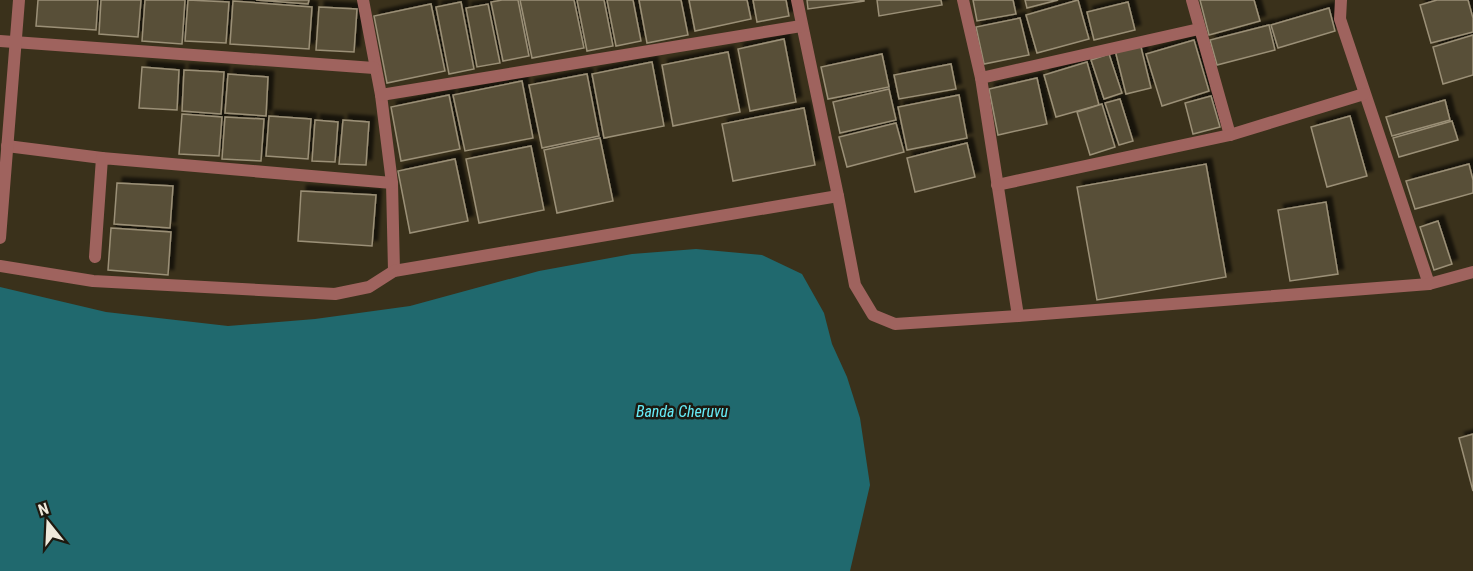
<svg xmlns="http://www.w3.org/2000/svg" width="1473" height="571" font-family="'Roboto Condensed',sans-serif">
<defs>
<filter id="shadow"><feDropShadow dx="5.5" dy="-5.5" stdDeviation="1.5" flood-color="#0009"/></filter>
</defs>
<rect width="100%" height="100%" fill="#3a311b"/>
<!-- water -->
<path fill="#20696e" d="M696,249L762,255L802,274L824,313L832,344L847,377L860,418L870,485L850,571H0V287L106,312L228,326L315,319L410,306L539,271L632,254Z"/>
<!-- building -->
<g fill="#594f39" stroke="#9b9077" stroke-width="1.5" filter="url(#shadow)">
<path d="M38,0H98L96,30L36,26Z"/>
<path d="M101,0H141L138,37L99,34Z"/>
<path d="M145,0H185L182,44L142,41Z"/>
<path d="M188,0L229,2L226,43L185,41Z"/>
<path d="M256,0H309L308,4Z"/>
<path d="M502,0H518L529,56L503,61L491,2Z"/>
<path d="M520,0H574L584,48L532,58Z"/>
<path d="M577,0H604L613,46L587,51Z"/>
<path d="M607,0H633L641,41L616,46Z"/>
<path d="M639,0H681L688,35L647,43Z"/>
<path d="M689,0H747L751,19L695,31Z"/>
<path d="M753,0H786L789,16L757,22Z"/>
<path d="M807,0H864V1L808,9Z"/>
<path d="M877,0H941L942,5L879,16Z"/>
<path d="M973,0H1013L1016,14L977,21Z"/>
<path d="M1025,0H1058L1027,8Z"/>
<path d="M1078,0L1089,39L1037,53L1026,15Z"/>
<path d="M1200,0H1254L1260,21L1209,35Z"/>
<path d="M1437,0H1468L1473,18V32L1431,43L1420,5Z"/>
<path d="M233,1L312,7L309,49L230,44Z"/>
<path d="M461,2L474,69L449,74L436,7Z"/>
<path d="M1128,2L1135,30L1094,40L1087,12Z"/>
<path d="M431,4L445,71L387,83L374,16Z"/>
<path d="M488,4L500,63L477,67L466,8Z"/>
<path d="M319,7L357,9L354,52L316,50Z"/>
<path d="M1329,8L1335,31L1278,48L1271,25Z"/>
<path d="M1020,18L1029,55L984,64L976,27Z"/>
<path d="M1269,25L1275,50L1217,65L1210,40Z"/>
<path d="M1473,35V75L1443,84L1433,47Z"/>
<path d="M784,39L796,102L750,111L738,49Z"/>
<path d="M1194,40L1209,91L1162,106L1146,54Z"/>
<path d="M1140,43L1151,88L1126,94L1115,50Z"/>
<path d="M728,52L740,112L673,126L662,65Z"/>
<path d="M882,54L889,87L828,99L821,67Z"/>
<path d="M1109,54L1122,93L1104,99L1091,60Z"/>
<path d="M652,62L664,126L604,138L592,74Z"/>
<path d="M1087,62L1099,105L1056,117L1044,75Z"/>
<path d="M951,64L956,89L899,99L894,75Z"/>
<path d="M142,67L179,70L177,110L139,108Z"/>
<path d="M184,70L224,72L221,114L182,111Z"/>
<path d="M228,74L268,77L266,116L225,113Z"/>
<path d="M587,74L599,136L542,148L529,85Z"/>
<path d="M1037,78L1047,124L998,135L989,89Z"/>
<path d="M522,81L533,138L465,151L453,95Z"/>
<path d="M889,89L896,120L840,133L833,102Z"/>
<path d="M449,95L460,149L401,161L391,107Z"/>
<path d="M959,95L967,138L907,150L898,107Z"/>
<path d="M1211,96L1220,127L1193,134L1185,103Z"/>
<path d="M1120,99L1133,141L1119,145L1105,103Z"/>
<path d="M1445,100L1450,120L1392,136L1386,117Z"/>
<path d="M1102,104L1115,147L1090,155L1077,112Z"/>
<path d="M804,108L815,165L733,181L722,124Z"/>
<path d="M182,114L222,117L219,156L179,154Z"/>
<path d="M269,116L311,119L308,159L266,156Z"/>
<path d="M1350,116L1367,176L1327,187L1311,127Z"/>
<path d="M225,117L264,119L261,161L222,159Z"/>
<path d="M315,120L338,122L335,162L312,161Z"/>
<path d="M343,120L369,122L366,165L339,164Z"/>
<path d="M1452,121L1458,140L1399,157L1393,138Z"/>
<path d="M896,123L904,152L847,167L839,137Z"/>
<path d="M600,138L613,201L557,213L544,150Z"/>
<path d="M967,143L975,177L915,192L907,158Z"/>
<path d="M531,146L544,210L479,223L466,159Z"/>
<path d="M455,159L468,221L410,233L398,171Z"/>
<path d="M1206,164L1226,277L1097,300L1077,187Z"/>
<path d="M1469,164L1473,180V193L1415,209L1406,181Z"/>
<path d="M117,183L173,186L170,228L114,224Z"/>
<path d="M301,191L376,195L372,246L298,241Z"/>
<path d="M1326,202L1338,274L1290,281L1278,210Z"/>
<path d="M1438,221L1452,264L1434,270L1420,227Z"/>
<path d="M111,228L171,232L168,275L108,270Z"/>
<path d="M1473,434V491L1459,438Z"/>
</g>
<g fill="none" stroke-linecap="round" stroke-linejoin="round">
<!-- street -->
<g stroke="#9f635e" stroke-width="12">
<path d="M363,0L381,95L392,183L394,271"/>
<path d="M797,0L838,196"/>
<path d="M963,0L981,78L1018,316"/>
<path d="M1192,0L1230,135"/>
<path d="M1341,0L1340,19L1429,284"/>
<path d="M0,41L374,68"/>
<path d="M981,78L1199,29"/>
<path d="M381,95L801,26"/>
<path d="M7,146L102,158"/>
<path d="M997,185L1230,135L1364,94"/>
<path d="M0,238L19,0"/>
<path d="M95,257L102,158L392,183"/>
<path d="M0,266L93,281L335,294L369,287L394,271L838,196L855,285L873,315L895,324L1018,316L1429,284L1473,272"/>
</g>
</g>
<g text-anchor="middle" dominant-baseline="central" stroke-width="5" stroke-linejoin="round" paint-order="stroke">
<!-- water labels -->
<g font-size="16" font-style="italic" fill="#66ecf7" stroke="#1d1910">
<text x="682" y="411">Banda Cheruvu</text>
</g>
</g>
<!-- north arrow -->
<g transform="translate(48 523) rotate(342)" stroke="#1d1910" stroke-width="4.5" paint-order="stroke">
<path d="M0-4.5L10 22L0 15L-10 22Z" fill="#efe9db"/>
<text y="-9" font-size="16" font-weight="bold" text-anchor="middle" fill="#efe9db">N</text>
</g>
</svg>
